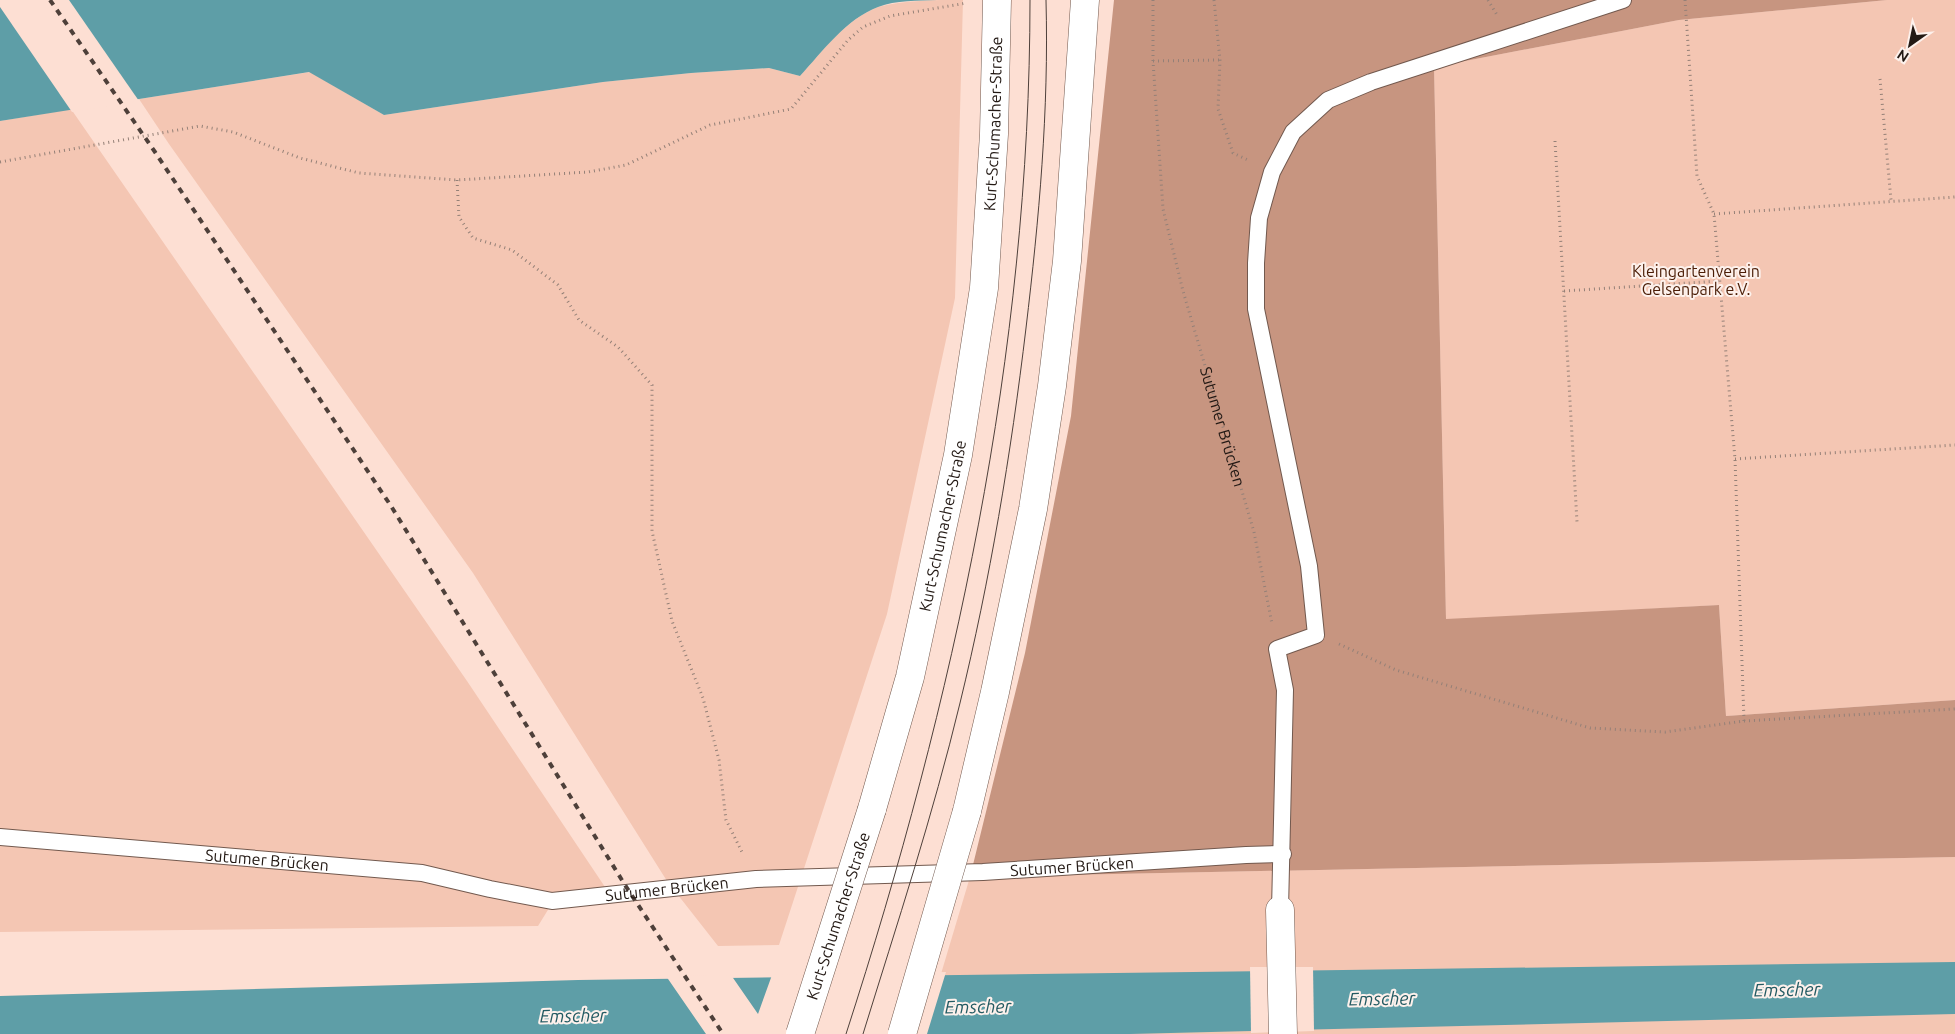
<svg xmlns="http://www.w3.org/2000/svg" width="1955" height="1034" font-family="Ubuntu,sans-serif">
<rect width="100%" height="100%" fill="#fddfd3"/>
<!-- green -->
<g fill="#f4c6b3">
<path d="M963,0L955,298L887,614L779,945L718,946L667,881L473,573L169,144L139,99L310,72L384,115L603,82L691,73L769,68L800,76C823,51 845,20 878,7C903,0 936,0 963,0Z"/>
<path d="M1887,0H1955V700L1726,716L1719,605L1446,620L1434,67L1679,20Z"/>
<path d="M71,109L467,681L605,887L559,892L538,926L0,932V121Z"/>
<path d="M1955,857V1034H923L970,877Z"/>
</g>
<!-- forest -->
<path fill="#c79580" d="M1114,0H1887L1679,20L1434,67L1446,619L1719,605L1726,716L1955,700V857L970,877L1025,653L1071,416Z"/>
<!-- water -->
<g fill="#5e9ea7">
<path d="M0,0H937C918,1 896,0 878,7C846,19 823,51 800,76L769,68L691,73L603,82L384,115L309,72L0,121Z"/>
<path d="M1955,962V1014L1130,1034H0V996L578,980Z"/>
</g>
<!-- pier -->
<g fill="#fddfd3">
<path d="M0,0H69L139,101L72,112L0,7Z"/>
<path d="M1250,967H1313L1314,1031L1251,1033Z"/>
<path d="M946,972L927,1034H706L666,976L731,975L758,1014L772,975Z"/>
</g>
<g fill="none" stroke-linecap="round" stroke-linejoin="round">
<defs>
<g id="lane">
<path id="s2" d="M0,837L422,873L490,889L552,901L756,879L983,872L1246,855L1283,854"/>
<path d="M1280,910L1285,690L1277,649L1316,635L1309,566L1256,309V263L1259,218L1272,172L1293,132L1328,100L1371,82L1623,0"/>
</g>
<path id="street" d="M1280,910L1283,1034"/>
<g id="primary">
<path id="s3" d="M872,809L910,677L958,455L984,288L994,134L997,0"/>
<path d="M967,811L995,692L1033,509L1052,386L1067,261L1085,0"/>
</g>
</defs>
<!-- lane casing -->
<use href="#lane" stroke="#72594e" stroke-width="18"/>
<!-- street casing -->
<use href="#street" stroke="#72594e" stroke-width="29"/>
<!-- primary casing -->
<use href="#primary" stroke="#72594e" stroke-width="29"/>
<!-- path -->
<g stroke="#948077" stroke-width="3" stroke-dasharray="1 4" stroke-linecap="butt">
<path id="s1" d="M1153,0V61L1163,209L1183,291L1254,532L1272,624"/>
<path d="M1214,0L1220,60L1218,109L1233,153L1250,161"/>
<path d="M1488,0L1497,15"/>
<path d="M1685,0L1697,176L1714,214L1735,459L1744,721"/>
<path d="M1153,61L1220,60"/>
<path d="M1880,79L1891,200"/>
<path d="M1555,141L1577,522"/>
<path d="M0,162L200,126L233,132L300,158L359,173L457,180L588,172L626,165L710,125L791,109L848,40L863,27L890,16L967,3"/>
<path d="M457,180L459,217L473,238L512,250L558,285L579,320L618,347L652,385V531L672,621L703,698L719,760L726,820L743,854"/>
<path d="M1714,214L1955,197"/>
<path d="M1564,291L1719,281"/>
<path d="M1735,459L1955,445"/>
<path d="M1339,644L1396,670L1590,728L1665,732L1744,721L1955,709"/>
</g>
<!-- lane -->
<use href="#lane" stroke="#fff" stroke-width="16"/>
<!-- street -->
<use href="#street" stroke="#fff" stroke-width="28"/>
<!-- primary -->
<use href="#primary" stroke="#fff" stroke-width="28"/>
<!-- tram -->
<g stroke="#4e403a" stroke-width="1">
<path d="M846,1034C954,701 1030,352 1030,0"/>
<path d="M863,1034C897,924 933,815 960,703C990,580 1011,454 1026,328C1039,219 1049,110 1046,0"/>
</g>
<!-- rail -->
<path stroke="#4e403a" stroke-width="4" stroke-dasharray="6 6" stroke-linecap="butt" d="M50,0L155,152L391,506L625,885L723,1034"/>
<defs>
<g id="primary-bridge">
<path id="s4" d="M800,1034L872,809"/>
<path d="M902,1034L967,811"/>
</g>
</defs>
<!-- primary-bridge casing -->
<use href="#primary-bridge" stroke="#72594e" stroke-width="29" stroke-linecap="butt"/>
<!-- primary-bridge -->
<use href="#primary-bridge" stroke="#fff" stroke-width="28"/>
</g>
<g text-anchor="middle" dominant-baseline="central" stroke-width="4" stroke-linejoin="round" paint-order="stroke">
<!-- street labels -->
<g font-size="16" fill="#231914" stroke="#fdf1ec">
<text stroke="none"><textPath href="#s3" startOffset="698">Kurt-Schumacher-Straße</textPath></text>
<text stroke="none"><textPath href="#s1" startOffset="435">Sutumer Brücken</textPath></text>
<text stroke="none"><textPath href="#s3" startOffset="292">Kurt-Schumacher-Straße</textPath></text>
<text stroke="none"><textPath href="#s2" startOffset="268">Sutumer Brücken</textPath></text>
<text stroke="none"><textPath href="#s2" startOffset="1078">Sutumer Brücken</textPath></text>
<text stroke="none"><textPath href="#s2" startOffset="672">Sutumer Brücken</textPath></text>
<text stroke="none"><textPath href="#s4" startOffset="124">Kurt-Schumacher-Straße</textPath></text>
</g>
<!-- park labels -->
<g font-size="16" fill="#4b1d06" stroke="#fdf1ec">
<text x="1696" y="271">Kleingartenverein<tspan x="1696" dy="18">Gelsenpark e.V.</tspan></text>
</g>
<!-- water labels -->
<g font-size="18" font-style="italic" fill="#235a62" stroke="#fdf1ec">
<text transform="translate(1787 989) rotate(-1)">Emscher</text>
<text transform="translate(1382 998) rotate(-1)">Emscher</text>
<text transform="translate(978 1006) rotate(-1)">Emscher</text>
<text transform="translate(573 1015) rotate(-1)">Emscher</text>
</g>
</g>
<!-- north arrow -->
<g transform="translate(1910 45) rotate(213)" stroke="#fdf1ec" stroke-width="4" paint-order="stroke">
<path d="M0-4L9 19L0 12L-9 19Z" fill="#231914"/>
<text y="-8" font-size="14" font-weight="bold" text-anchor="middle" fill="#231914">N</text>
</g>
</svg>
